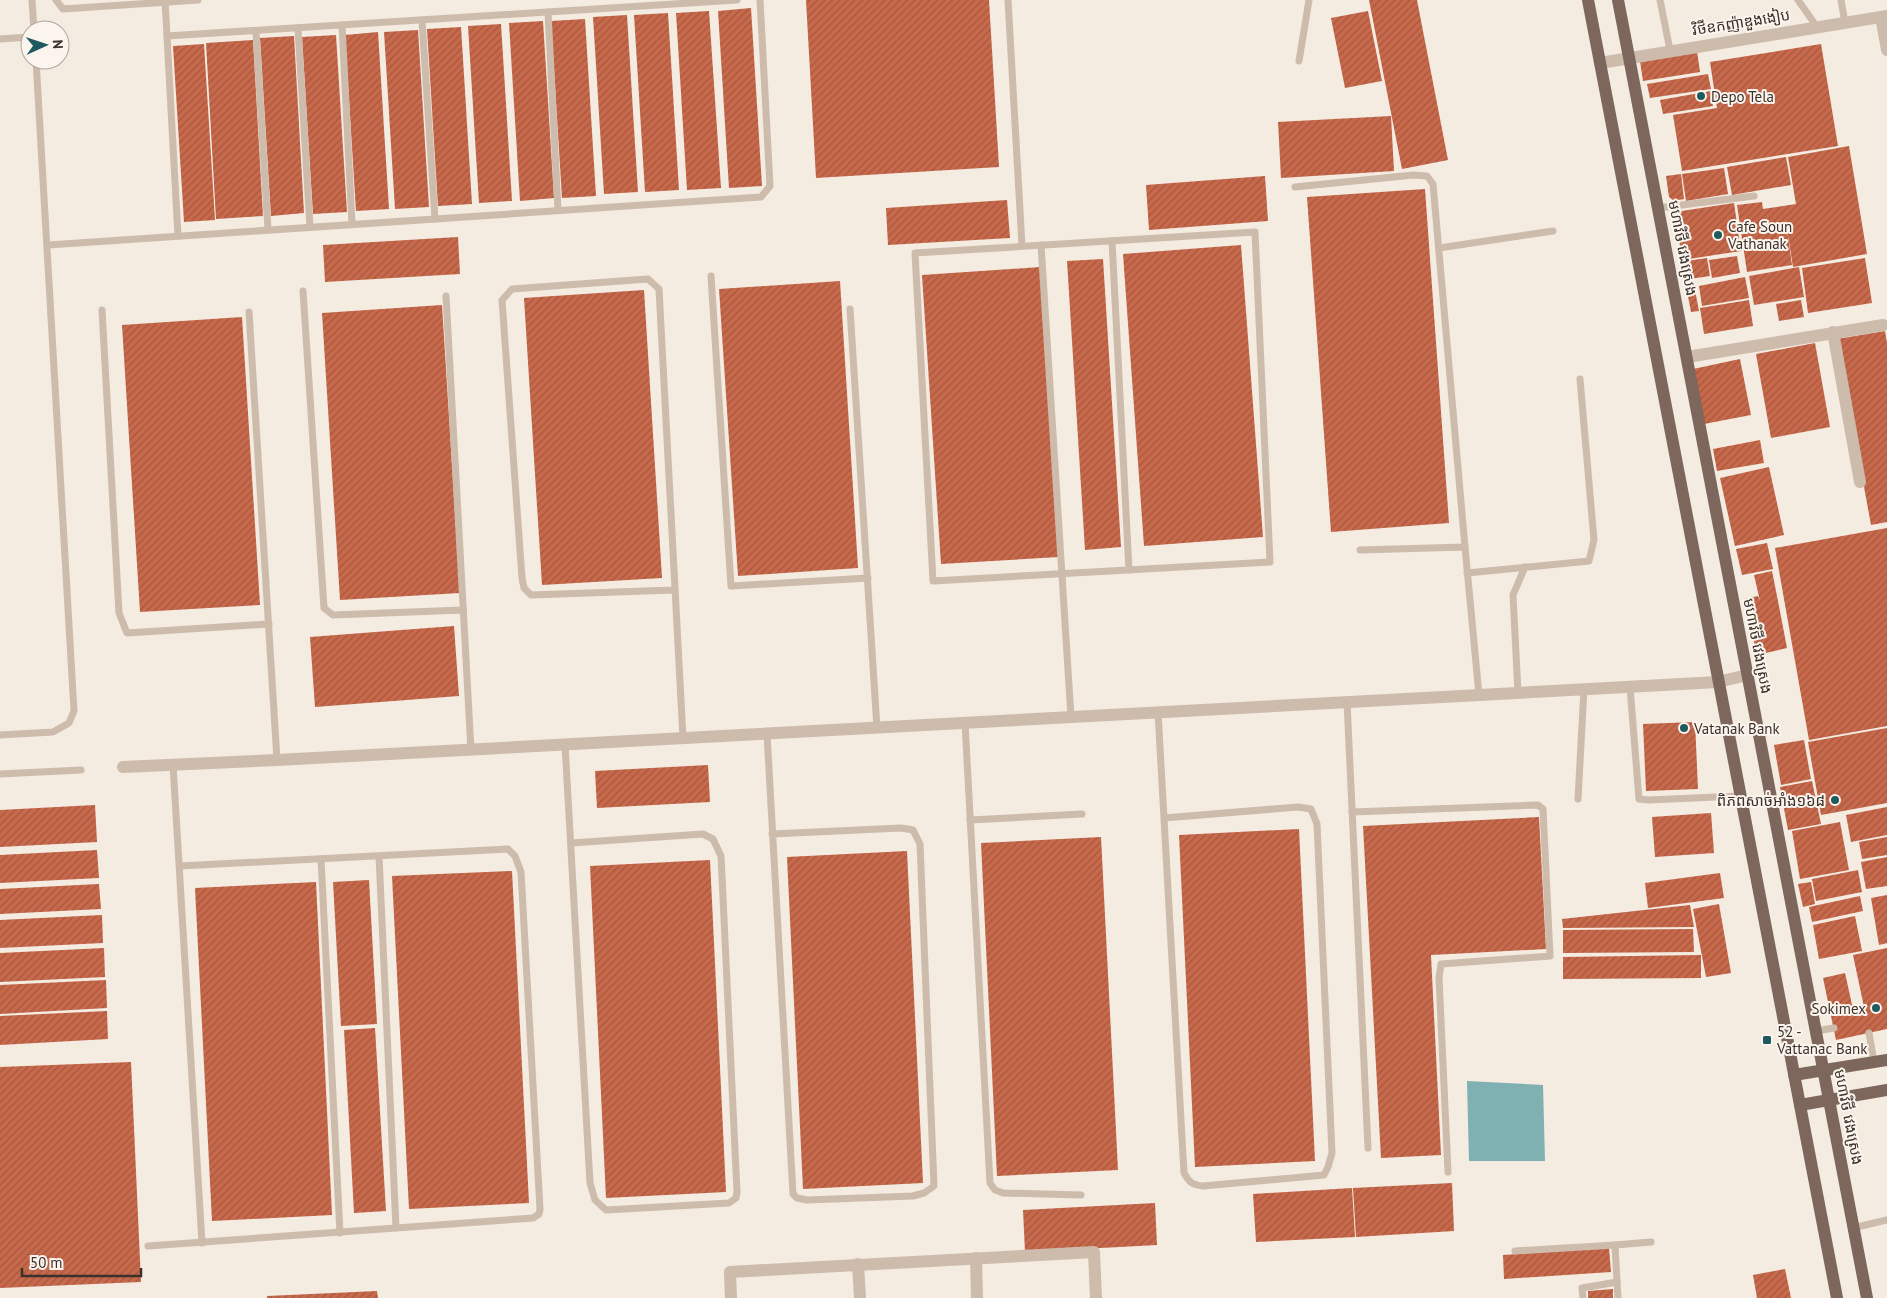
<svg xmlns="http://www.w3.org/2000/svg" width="1887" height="1298" font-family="'PT Sans','Noto Sans Khmer',sans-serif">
<defs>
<pattern id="building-hatch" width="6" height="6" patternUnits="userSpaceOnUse" patternTransform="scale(1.25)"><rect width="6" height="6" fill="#c8694b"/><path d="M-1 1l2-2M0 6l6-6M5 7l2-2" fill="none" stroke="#a4573f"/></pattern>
</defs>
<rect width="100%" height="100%" fill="#f4ebe1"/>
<!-- water -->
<path fill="#7fb0b2" d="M1467,1081L1543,1085L1545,1161H1469Z"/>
<!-- building -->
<g fill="url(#building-hatch)">
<path d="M806,0H989L999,167L816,178Z"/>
<path d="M1369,0H1417L1448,160L1402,169Z"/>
<path d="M751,8L762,186L729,188L718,11Z"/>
<path d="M709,11L721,188L687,190L676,13Z"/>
<path d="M1368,11L1382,81L1345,88L1331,18Z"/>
<path d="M668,13L679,190L645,192L634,15Z"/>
<path d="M627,15L638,192L604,194L593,17Z"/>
<path d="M585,19L596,196L562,198L551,21Z"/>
<path d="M543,21L554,198L520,201L509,23Z"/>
<path d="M501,24L512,201L479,203L468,26Z"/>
<path d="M461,27L472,204L438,206L427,29Z"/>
<path d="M418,30L429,207L395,209L384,32Z"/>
<path d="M378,32L389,209L356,211L345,35Z"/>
<path d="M336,35L347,212L313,214L302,37Z"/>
<path d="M294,36L304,213L271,216L260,38Z"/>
<path d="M253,40L263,216L216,219L206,43Z"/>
<path d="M204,44L215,220L184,222L173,46Z"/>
<path d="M1821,44L1838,146L1682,171L1673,115L1717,108L1710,62Z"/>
<path d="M1697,51L1700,72L1643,81L1640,61Z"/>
<path d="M1708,74L1711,89L1650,98L1647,84Z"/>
<path d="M1711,91L1713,106L1663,114L1660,100Z"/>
<path d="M1391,116L1394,171L1281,178L1278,122Z"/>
<path d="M1849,146L1867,254L1793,267L1785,216L1792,265L1747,272L1737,205L1762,202L1763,209L1796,204L1788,157Z"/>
<path d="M1786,157L1791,185L1732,195L1727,167Z"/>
<path d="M1724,168L1728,194L1686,201L1682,174Z"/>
<path d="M1681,174L1684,199L1674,201L1669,197L1666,176Z"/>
<path d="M1265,176L1268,221L1149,230L1146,185Z"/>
<path d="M1425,189L1449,523L1331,532L1307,197Z"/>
<path d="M1007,200L1010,238L888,245L886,208Z"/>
<path d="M1734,203L1741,251L1682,260L1675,212Z"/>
<path d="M458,237L460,274L325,282L323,245Z"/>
<path d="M1241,245L1263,537L1144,546L1123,254Z"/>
<path d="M1737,256L1740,273L1712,278L1709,260Z"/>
<path d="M1707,258L1710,276L1683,280L1680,262Z"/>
<path d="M1865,258L1872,303L1808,313L1802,268Z"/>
<path d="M1103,259L1121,547L1085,550L1067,261Z"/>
<path d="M1040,267L1059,557L941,564L922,275Z"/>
<path d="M1799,267L1804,297L1754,305L1749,276Z"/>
<path d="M1745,277L1749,298L1702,306L1699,286Z"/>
<path d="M840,281L858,568L738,576L719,289Z"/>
<path d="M644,290L662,578L542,585L524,298Z"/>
<path d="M1695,290L1699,311L1691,312L1687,291Z"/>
<path d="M1749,300L1753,326L1704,334L1700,308Z"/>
<path d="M1801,300L1804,317L1779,321L1776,304Z"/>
<path d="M442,305L460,593L340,600L322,313Z"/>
<path d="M242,317L260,605L140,612L122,325Z"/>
<path d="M1885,331L1887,343V522L1871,525L1837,339Z"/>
<path d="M1815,343L1830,427L1771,438L1756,354Z"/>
<path d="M1740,359L1751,415L1704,424L1693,369Z"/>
<path d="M1760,440L1764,463L1717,471L1713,449Z"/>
<path d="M1769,467L1784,535L1735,546L1720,478Z"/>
<path d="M1887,528V726L1809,740L1775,548Z"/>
<path d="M1767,543L1773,569L1742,575L1736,549Z"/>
<path d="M1772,571L1778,601L1760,605L1778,601L1787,648L1757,655L1744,599L1758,596L1760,601L1754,575Z"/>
<path d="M454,626L459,696L315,707L310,637Z"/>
<path d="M1695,722L1698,789L1646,791L1643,724Z"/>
<path d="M1887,728V803L1821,815L1808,742Z"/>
<path d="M1804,740L1811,779L1781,785L1774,745Z"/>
<path d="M708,765L710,802L597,808L595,771Z"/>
<path d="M1812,781L1821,824L1788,830L1780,787Z"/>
<path d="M95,805L97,842L0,847V810Z"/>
<path d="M1887,807V835L1851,842L1846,815Z"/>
<path d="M1711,813L1714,853L1655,857L1652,817Z"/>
<path d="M1539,817L1546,949L1431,955L1441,1155L1381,1158L1363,826Z"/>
<path d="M1840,822L1849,870L1800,879L1792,831Z"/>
<path d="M1299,829L1315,1161L1195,1167L1179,835Z"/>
<path d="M1101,837L1118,1170L997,1176L981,843Z"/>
<path d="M1887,837V855L1862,859L1859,842Z"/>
<path d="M97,850L99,878L0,883V855Z"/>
<path d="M907,851L923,1183L803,1189L787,857Z"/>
<path d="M1887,857V886L1866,889L1861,862Z"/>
<path d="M710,860L726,1192L606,1198L590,866Z"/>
<path d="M1858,870L1862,892L1816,901L1812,879Z"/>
<path d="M512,871L529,1203L409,1209L392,876Z"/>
<path d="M1720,873L1724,898L1648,908L1645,883Z"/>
<path d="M369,880L377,1024L341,1026L333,882Z"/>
<path d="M316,882L332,1215L212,1221L195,888Z"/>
<path d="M1811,882L1815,904L1803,907L1798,884Z"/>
<path d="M99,884L101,909L0,914V889Z"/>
<path d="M1887,895V943L1879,945L1871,898Z"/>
<path d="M1860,896L1863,911L1812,922L1809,907Z"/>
<path d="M1719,904L1731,973L1706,977L1693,909Z"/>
<path d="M1690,905L1694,927L1563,928L1562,919Z"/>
<path d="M102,915L103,943L0,948V920Z"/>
<path d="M1855,916L1862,951L1819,959L1813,925Z"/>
<path d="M1693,929L1694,952L1563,953V930Z"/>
<path d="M104,948L105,977L0,982V953Z"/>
<path d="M1887,948V1029L1836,1040L1823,978L1845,973L1853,1009L1864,1007L1853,955Z"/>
<path d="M1701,955V978L1563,979V957Z"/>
<path d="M106,980L107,1008L0,1014V985Z"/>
<path d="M107,1011L108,1039L0,1045V1016Z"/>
<path d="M375,1028L386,1211L354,1213L344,1030Z"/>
<path d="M131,1062L141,1282L0,1288V1067Z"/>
<path d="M1452,1183L1454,1231L1356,1237L1353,1188Z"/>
<path d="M1352,1188L1355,1237L1256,1242L1253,1194Z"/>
<path d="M1155,1203L1157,1245L1025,1252L1023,1210Z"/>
<path d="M1609,1248L1611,1272L1504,1279L1503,1255Z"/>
<path d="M1785,1269L1791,1298H1757L1753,1275Z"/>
<path d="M1613,1289V1298H1588V1291Z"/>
<path d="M377,1291L378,1298H267V1296Z"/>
</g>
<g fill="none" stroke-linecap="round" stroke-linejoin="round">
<!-- service -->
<g stroke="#cdbbac" stroke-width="7">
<path d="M32,0L34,30"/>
<path d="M56,0L63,9L198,0"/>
<path d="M165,0L178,236"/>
<path d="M1008,0L1022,246"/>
<path d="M1660,0L1670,50"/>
<path d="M1798,0L1817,27"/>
<path d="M1841,0L1845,23"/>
<path d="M548,12L558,210"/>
<path d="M422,20L435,219"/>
<path d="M342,25L352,224"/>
<path d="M298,28L310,227"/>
<path d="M256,31L268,230"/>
<path d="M167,36L737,0"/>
<path d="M0,39L30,37"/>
<path d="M1299,61L1309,0"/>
<path d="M1295,187L1413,175L1427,176L1433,184L1465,547"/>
<path d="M1658,208L1754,196"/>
<path d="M1255,232L1270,562L933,581L915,253Z"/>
<path d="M1112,241L1129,570"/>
<path d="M48,245L761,197L770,186L760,0"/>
<path d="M1041,245L1071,717"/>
<path d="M1439,248L1553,231"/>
<path d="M711,276L731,586L868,578"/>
<path d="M303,291L324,608L333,615L463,610"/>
<path d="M446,296L471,750"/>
<path d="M850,309L877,728"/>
<path d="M102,310L119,613L127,633L269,624"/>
<path d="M249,312L277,760"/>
<path d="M1360,550L1465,547L1479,695"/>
<path d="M1467,573L1589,561L1594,540L1580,379"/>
<path d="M674,590L531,595L524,588L522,578L502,300L512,289L648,279L659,289L683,738"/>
<path d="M1630,687L1639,799L1648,800L1740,796"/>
<path d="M1518,693L1513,595L1525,567"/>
<path d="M1347,702L1368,1148"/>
<path d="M1158,712L1184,1173C1189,1182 1192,1185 1203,1186L1324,1175L1328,1167L1332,1153L1317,824L1311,809L1298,807L1164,818"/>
<path d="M965,723L990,1183L995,1190L1003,1193L1081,1195"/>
<path d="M767,734L793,1194L797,1198L807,1200L913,1196L924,1193L934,1186L920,844L913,830L901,828L772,834"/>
<path d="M0,735L53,732L69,723L74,711L36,60"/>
<path d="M565,745L590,1183L595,1200L606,1210L729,1203L736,1198L737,1192L721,856L713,839L703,834L571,843"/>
<path d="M173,765L202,1243"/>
<path d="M0,774L81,770"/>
<path d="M1578,799L1584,689"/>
<path d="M1352,812L1538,805L1543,809L1550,956L1441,964L1439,978L1448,1172"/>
<path d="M970,820L1082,814"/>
<path d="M379,856L396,1228"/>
<path d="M321,859L340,1233"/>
<path d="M1816,1031L1834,1028"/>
<path d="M1869,1033L1874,1062"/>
<path d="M1853,1228L1887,1220"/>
<path d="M148,1246L533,1218L539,1214L540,1209L521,872L515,856L508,849L180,866"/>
<path d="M1515,1251L1615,1245"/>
<path d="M1617,1282L1618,1298"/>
<path d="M1583,1298L1582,1288L1617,1282L1615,1245L1651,1242"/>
</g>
<!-- minor -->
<g stroke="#cdbbac" stroke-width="12">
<path d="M1881,17L1887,50"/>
<path d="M1833,332L1860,482"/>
<path d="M1687,357L1883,325"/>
<path d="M123,767L277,760L1718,682L1747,675"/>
<path d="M976,1258L977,1298"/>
<path d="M858,1264L860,1298"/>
<path d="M731,1298L730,1272L1094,1252L1096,1298"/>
</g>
<!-- tertiary -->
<path stroke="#cdbbac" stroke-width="12" d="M1600,63L1887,16"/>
<!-- primary -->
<g stroke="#7d675c" stroke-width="12">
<path d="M1588,0L1837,1298"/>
<path d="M1618,0L1867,1298"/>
<path d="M1794,1075L1887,1060"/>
<path d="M1800,1105L1887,1090"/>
</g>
</g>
<!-- markers -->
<g fill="#1f5a5e" stroke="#fbf5ee" stroke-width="2">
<circle cx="1701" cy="96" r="5"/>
<circle cx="1718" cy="235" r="5"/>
<circle cx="1684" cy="728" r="5"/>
<circle cx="1835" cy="800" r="5"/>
<circle cx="1876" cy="1008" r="5"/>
<rect x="1762" y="1035" width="10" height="10" rx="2.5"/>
</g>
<g text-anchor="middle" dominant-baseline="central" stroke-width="4" stroke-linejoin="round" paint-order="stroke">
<!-- street labels -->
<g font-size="15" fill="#3b302b" stroke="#fbf5ee">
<text transform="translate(1741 22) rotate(-9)">វិថីឧកញ៉ាឌួងងៀប</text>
<text transform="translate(1683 248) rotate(79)">មហាវិថី វេងស្រេង</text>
<text transform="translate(1758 646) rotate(79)">មហាវិថី វេងស្រេង</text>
<text transform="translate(1849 1117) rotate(79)">មហាវិថី វេងស្រេង</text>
</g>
<!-- poi labels -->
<g font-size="15" fill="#3b302b" stroke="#fbf5ee" text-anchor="start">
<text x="1711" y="96">Depo Tela</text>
<text x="1728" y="226">Cafe Soun<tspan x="1728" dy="17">Vathanak</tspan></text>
<text x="1694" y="728">Vatanak Bank</text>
<text x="1825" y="800" text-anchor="end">ពិភពសាច់អាំង១៦៨</text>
<text x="1866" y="1008" text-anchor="end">Sokimex</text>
<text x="1777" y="1031">52 -<tspan x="1777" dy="17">Vattanac Bank</tspan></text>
</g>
</g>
<!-- north arrow -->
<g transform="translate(45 45) rotate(87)"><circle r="24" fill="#fbf5ee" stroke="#aea6a0"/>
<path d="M0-4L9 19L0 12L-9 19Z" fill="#1f5a5e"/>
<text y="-8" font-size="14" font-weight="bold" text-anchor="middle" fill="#3b302b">N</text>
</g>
<!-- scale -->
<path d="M22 1268v8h119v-8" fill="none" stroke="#3b302b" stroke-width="2.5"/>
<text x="30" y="1268" font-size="15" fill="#3b302b" stroke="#fbf5ee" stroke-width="4" paint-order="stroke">50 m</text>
</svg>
